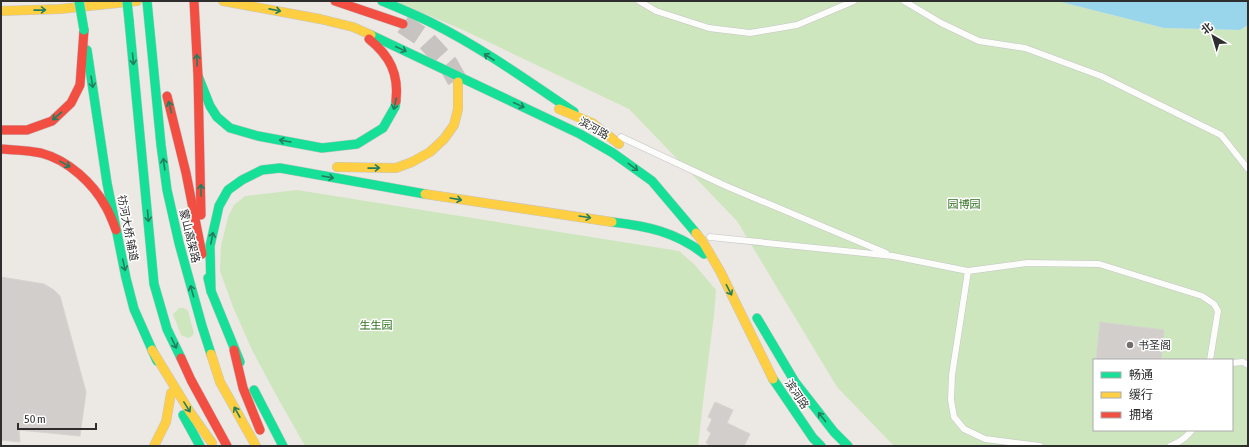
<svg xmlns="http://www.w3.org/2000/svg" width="1249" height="447" font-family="'Asap Condensed','Noto Sans SC',sans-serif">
<rect width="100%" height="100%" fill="#ece8e4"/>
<!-- green -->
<g fill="#cee6be" fill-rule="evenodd">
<path d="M394,1H1057L1164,28L1240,30L1248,25V446H894L837,387L737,221L629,109L461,29ZM1094,360H1232V430H1094Z"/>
<path d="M297,190L679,251L694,264L716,290L714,315L705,386L698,446H305L275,393L252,350L233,307L220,271L221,246L228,217L234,205L245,196Z"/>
<path d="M179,308H184L188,311L194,333L192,336L188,338L181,335L173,314Z"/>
</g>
<!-- water -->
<path fill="#99d6ec" d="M1057,1H1248V25L1240,30L1164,28Z"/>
<!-- building -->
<g fill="#d1cecb" stroke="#d7d4d0">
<path d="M1,277L44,284L54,290L60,296L86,392L80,436L19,430L20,442L1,440Z"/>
<path d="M1100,322L1164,330L1161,360H1096Z"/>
<path d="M715,402L733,410L727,423L750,434L744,446H711L706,443L711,433L707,430L712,419L708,417Z"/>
</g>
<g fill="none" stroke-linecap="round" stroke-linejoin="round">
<!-- primary-tunnel -->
<path stroke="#c6c3c0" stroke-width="20" stroke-dasharray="20 10" stroke-linecap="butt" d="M403,24L424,38L448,64L457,80"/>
<defs>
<g id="lane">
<path d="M639,1L656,11L709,28L750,33L797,25L854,1"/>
<path d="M904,1L941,23L979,41L1025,48L1101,76L1221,135L1248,169"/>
<path d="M621,137L726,186L886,253"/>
<path d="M710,237L893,256L968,271L1027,263L1099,264L1202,296L1214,304L1218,311L1210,360"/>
<path d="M968,271L952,375L951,400L954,417L964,429L985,439L1040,446"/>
<path d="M1232,363L1243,362L1248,365"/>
<path d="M1170,446C1178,443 1187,437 1192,430"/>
</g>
<g id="fast">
<path d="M147,1L161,145L167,190L179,243L202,326L211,354"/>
<path d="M382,1C399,8 416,15 432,23C482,48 528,81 574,112"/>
<path d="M129,20L154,284L167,329L181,358"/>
<path d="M371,35L580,134L613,153L652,181L696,233"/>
<path d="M87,50L107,183L126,278L134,309L157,361"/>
<path d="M198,76L210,106L217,117L230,128L258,136L322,148L357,144L383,128L395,107L396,101"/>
<path d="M612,222C647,226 676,232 704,254"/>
<path d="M208,278L211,291L240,362"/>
<path d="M211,291L210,246L219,206L228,190L242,180L262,170L280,168L425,194"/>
<path d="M757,318L795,382L834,432L848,446"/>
<path d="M773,379L813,438L821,446"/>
<path d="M254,390L283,446"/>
<path d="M183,415L200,446"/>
</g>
<g id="slow">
<path d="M223,1L320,19L353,27L371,35"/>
<path d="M1,11L60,9L137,1"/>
<path d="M559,109L592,123L619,144"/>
<path d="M337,167L396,168L412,162L430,152L444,139L454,125L458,109V82"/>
<path d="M425,194L612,222"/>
<path d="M696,233L703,242L720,271L773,379"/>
<path d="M152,350L190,412L212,443"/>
<path d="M211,354L220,382L256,446"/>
<path d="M154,446L166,422L171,393"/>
</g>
<g id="jam">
<path d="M194,1L198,76L201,215"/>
<path d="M335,1L403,24"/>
<path d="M369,39C390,56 399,74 396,101"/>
<path d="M167,96L186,173L202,254"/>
<path d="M1,130H27L52,121L71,103L80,85L84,30"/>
<path d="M1,149C14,150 28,150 41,153C68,160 93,183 106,207C110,214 113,222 116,230"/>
<path d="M234,350L243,388L260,430"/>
<path d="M181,358L191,380L227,446"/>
</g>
</defs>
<!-- lane casing -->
<use href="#lane" stroke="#c5c4c5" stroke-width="7"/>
<!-- fast casing -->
<use href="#fast" stroke="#c5c4c5" stroke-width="10"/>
<!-- slow casing -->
<use href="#slow" stroke="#c5c4c5" stroke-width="10"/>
<!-- jam casing -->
<use href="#jam" stroke="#c5c4c5" stroke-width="10"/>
<!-- lane -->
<use href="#lane" stroke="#fcfcfb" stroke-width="6"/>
<!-- fast -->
<use href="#fast" stroke="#16e098" stroke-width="9"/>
<!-- slow -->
<use href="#slow" stroke="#ffcf43" stroke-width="9"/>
<!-- jam -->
<use href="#jam" stroke="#f24e42" stroke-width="9"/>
<defs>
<g id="fast-bridge">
<path d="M79,1L84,30"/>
<path d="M127,1L129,20"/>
</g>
</defs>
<!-- fast-bridge casing -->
<use href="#fast-bridge" stroke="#c5c4c5" stroke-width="10" stroke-linecap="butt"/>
<!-- fast-bridge -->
<use href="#fast-bridge" stroke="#16e098" stroke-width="9"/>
</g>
<!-- one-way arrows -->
<defs><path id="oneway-shaft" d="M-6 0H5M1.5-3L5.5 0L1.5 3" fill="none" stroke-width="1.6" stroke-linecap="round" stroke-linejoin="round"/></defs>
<g stroke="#237e5e">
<use href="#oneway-shaft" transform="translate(40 10) rotate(-1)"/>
<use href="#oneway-shaft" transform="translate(275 10) rotate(11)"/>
<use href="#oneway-shaft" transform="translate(401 49) rotate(25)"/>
<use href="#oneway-shaft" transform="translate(489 57) rotate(-147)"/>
<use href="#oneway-shaft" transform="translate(133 59) rotate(85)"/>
<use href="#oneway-shaft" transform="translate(197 60) rotate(-92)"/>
<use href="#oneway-shaft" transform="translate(92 82) rotate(81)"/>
<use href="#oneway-shaft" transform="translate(395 104) rotate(103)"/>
<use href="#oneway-shaft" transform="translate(519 105) rotate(25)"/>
<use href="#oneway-shaft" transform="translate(170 107) rotate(-104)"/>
<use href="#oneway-shaft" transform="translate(57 116) rotate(139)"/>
<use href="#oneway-shaft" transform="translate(285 141) rotate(-170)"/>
<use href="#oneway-shaft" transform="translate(65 164) rotate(29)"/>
<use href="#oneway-shaft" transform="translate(164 164) rotate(-98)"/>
<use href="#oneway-shaft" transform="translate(633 167) rotate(36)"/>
<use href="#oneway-shaft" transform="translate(374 168) rotate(-1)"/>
<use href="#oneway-shaft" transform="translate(328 177) rotate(10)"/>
<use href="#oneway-shaft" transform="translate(201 190) rotate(-91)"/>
<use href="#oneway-shaft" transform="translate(456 199) rotate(10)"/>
<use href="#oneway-shaft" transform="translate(148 216) rotate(85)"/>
<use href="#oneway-shaft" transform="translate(585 217) rotate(9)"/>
<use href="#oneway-shaft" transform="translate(212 238) rotate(-79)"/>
<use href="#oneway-shaft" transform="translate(124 265) rotate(78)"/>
<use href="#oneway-shaft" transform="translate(729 290) rotate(63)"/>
<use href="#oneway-shaft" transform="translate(192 291) rotate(-106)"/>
<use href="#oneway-shaft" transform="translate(174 343) rotate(64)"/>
<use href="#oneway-shaft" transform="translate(187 407) rotate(58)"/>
<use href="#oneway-shaft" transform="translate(237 412) rotate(-119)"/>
<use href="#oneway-shaft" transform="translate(822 417) rotate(-128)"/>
</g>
<!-- markers -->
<circle fill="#706f6e" stroke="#fff" stroke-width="1.5" cx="1130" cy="345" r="4"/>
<g text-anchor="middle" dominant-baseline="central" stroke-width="3" stroke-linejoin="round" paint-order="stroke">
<!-- street labels -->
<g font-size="11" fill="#2e2e2e" stroke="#fff">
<text transform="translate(594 128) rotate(29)">滨河路</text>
<text transform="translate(128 228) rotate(79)">祊河大桥 辅道</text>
<text transform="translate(190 236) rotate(76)">蒙山高架路</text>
<text transform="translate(797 394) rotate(56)">滨河路</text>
</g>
<!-- park labels -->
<g font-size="11" fill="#2c6e1b" stroke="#fff">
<text x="964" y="204">园博园</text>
<text x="376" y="325">生生园</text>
</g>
<!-- poi labels -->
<g font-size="11" fill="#2e2e2e" stroke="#fff" text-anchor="start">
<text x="1138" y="345">书圣阁</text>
</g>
</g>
<!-- border -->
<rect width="1249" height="447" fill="none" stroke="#2e2e2e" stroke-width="4"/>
<!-- legend -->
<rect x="1093" y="359" width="140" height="72" fill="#ffffff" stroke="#ababab"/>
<rect x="1101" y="372" width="20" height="6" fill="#16e098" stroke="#ababab"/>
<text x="1129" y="379" font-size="12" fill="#2e2e2e">畅通</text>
<rect x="1101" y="392" width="20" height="6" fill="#ffcf43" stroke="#ababab"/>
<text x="1129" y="399" font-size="12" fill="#2e2e2e">缓行</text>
<rect x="1101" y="412" width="20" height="6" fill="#f24e42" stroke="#ababab"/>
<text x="1129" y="419" font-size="12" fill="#2e2e2e">拥堵</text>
<!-- north arrow -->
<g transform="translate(1213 36) rotate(322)" stroke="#ffffff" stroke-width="3" paint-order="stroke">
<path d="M0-3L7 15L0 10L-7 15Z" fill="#2e2e2e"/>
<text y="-6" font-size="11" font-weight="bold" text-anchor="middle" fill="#2e2e2e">北</text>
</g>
<!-- scale -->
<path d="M18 423v6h78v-6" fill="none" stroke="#2e2e2e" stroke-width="2"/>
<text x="24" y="423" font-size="12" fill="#2e2e2e" stroke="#ffffff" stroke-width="3" paint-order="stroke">50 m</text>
</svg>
